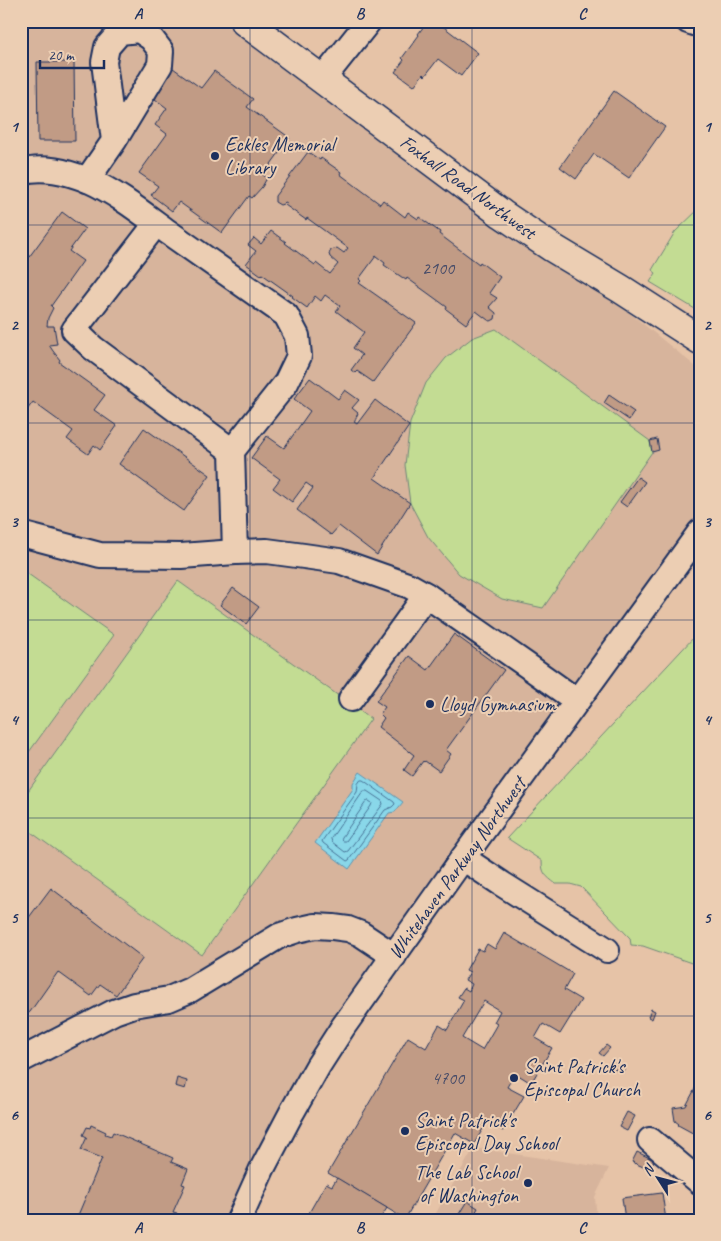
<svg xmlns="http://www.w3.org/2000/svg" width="721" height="1241" font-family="Caveat,sans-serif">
<rect width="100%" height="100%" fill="#e6c3a7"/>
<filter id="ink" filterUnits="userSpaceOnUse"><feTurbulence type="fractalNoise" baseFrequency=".02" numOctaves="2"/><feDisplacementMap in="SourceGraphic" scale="10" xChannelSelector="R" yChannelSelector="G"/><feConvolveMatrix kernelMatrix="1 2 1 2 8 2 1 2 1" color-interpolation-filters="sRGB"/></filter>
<g filter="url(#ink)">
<!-- built -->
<g fill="#d7b49c">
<path d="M21,21H220L515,242L627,311L700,370V532L394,956L241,1220H21Z"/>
<path d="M474,1148L609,1168L595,1197L597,1220H432Z"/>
</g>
<!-- green -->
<g fill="#c3dc93" stroke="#6f8678">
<path d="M700,208V312L650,282L656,273L652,270L675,232Z"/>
<path d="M496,329L650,441L652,452L543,608L502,599L459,574L428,537L410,503L405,465L410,423L426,383L446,358L472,338Z"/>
<path d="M21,569L114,635L21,763Z"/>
<path d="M178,581L371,719L202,955L21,825V801Z"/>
<path d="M700,629V966L643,946L631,945L630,938L581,887L570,884H556C546,876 542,874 542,861L507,838L694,637Z"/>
</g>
<!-- water -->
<path fill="#89d7e9" stroke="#5d94b1" d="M360,772L403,802L395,812L389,813L349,869L315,843L353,789V783Z"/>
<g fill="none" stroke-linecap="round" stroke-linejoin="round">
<!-- shore -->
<g stroke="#477296" stroke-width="1">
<path d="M361,780H363L394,802L395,804L392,807L385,810L349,860L347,861L323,843L322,841L357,792L358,784Z"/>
<path d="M364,791H367L382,801L383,804L348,851L345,852L332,842L331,839Z"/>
<path d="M369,801L372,803L371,806L346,841H343L341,839L342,837L366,802Z"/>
</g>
</g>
<!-- building -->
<g fill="#c19b85" stroke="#1b2f5e" fill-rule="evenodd">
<path d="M430,21H436L478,53L461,76L438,59L425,76L423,74L414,86L395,72L404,60L402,58L419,35L418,34L427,22L428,24Z"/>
<path d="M37,62H74L75,141H38Z"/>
<path d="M173,68L201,88L214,71L253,99L247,107L290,138L263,175L267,178L262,187L252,198L249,196L222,233L179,202L172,211L151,195L158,186L139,173L167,134L155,125L167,108L155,99Z"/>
<path d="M614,91L665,127L629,178L594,154L576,179L560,167Z"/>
<path d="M308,152L320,160L321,158L341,172L340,174L380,204L383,200L405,217L408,212L418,219L419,217L440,232L439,234L479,264L480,262L500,277L489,293L497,298L489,307L496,313L495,319L491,321L488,320L476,311L466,324L446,309L447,307L407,278L406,280L384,265L385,263L376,256L359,279L361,281L359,283L416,323L373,382L357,371L355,373L351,370L362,355L353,348L364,332L336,311L340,306L325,295L321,301L315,296L307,308L292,297L293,296L262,274L261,275L246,264L256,251L248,245L254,238L261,244L271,231L286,242L285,243L315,265L316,263L330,274L338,264L330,257L329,254L331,250L337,248L344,253L348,248L307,218L306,220L285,205L287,203L285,202L283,204L280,205L275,202V196Z"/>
<path d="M62,212L85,229L69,251L83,261L51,306L53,308L48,318L47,326H54L57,344L49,345L53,351L60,360L59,362L105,395L94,410L117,426L100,450L94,445L88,454L67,439L73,431L33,402L24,414L21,412V397L24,394L21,392V370L23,367V364H21V268Z"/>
<path d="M310,378L338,399L345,390L359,400L352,408L358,413L354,422L357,424L375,400L409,426L374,478L410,503L377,555L339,526L331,535L297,510L313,488L306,483L292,502L273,488L280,479L251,458L267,436L284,448L310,411L294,399Z"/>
<path d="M609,395L634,412L629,420L604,403Z"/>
<path d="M144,428L210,475L184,511L119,464Z"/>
<path d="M657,439L659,450L652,452L650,441Z"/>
<path d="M638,477L645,482L627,507L620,502Z"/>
<path d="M233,588L259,607L246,624L220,605Z"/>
<path d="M454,634L504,670L446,750L451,754L439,771L425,761L424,762L423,761L412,776L404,770L414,755L378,727L384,718L380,714L385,707L376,701L409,656L428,670Z"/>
<path d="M51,888L143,958L116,995L100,984L91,996L58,972L30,1012L21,1019V928Z"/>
<path d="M504,933L573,974L564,990L581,1000L560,1034L543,1024L535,1038L552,1048L531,1083L515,1073L507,1087L524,1096L503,1131L487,1122L474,1144L455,1133L405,1219L328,1173L408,1037L426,1048L439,1025L447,1030L464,1000L458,997L464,988L469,991L472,984L465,980L470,972L466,970L478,949L483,951L487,944L495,949ZM484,1001L500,1011L494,1022L497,1024L482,1050L462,1038Z"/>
<path d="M651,1009L655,1011L652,1019L648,1017Z"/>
<path d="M606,1045L610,1048L603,1056L599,1053Z"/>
<path d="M614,1063L625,1067L623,1073L612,1068Z"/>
<path d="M177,1078L187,1081L185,1089L175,1086Z"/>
<path d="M697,1085L700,1087V1137L678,1125L679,1124L675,1121L673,1108L686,1106Z"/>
<path d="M627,1112L635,1116L627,1131L619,1127Z"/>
<path d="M91,1125L106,1132L105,1134L111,1136L113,1132L173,1158L171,1162L188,1169L182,1184L185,1185L173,1212L177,1213L174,1220H76L102,1158L81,1150L87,1137L83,1135L87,1127L90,1128Z"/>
<path d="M637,1152L654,1160L650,1170L632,1162Z"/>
<path d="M337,1178L387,1208L382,1216L384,1218L383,1220H308L306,1218L326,1183L332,1186Z"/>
<path d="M662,1193L666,1220H625L622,1198Z"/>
<path d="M467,1201L478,1208L471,1220H468L459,1214Z"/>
</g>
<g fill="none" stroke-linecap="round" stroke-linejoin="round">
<defs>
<g id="minor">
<path d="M688,21L700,25"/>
<path d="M322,80L369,21"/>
<path d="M21,172C43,165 67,172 88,180C117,193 142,213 168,232C207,259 246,287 286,315L297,336L299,356L286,383L232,451L235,552"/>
<path d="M87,180L114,141L160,65L161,51L151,38L139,30L120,32L107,47L104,62L114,141"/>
<path d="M156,224L74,330L93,348L232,451"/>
<path d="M21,534L100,555L181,556L235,552L267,551L304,556L339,561L410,586L426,595L525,664L577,701"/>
<path d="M351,699L426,595"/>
<path d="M463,858L502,884L607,950"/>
<path d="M21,1060L114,1012L134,1005L169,999L190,990L279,936L297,930L315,926L333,927L348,929L361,934L394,956"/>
<path d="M650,1140L700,1182"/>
<path d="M239,1220L262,1169L292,1112L318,1066L343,1027L463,858L700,532"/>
</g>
<path id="major" d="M244,21L502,214L551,247L621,289L700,340"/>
</defs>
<!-- minor casing -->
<use href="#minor" stroke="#1b2f5e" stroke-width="28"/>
<!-- major casing -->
<use href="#major" stroke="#1b2f5e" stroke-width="31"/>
<!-- minor -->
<use href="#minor" stroke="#ecceb3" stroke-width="24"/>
<!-- major -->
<use href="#major" stroke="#ecceb3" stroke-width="28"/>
</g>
</g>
<!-- grid -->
<path fill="none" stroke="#1b2f5e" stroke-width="1" stroke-opacity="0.55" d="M250,21V1220M472,21V1220M21,225H700M21,423H700M21,620H700M21,818H700M21,1016H700"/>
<!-- markers -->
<g fill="#1b2f5e" stroke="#ecceb3" stroke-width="2">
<circle cx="215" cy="156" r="5"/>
<circle cx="430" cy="704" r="5"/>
<circle cx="514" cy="1078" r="5"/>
<circle cx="405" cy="1131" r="5"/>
<circle cx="528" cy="1183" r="5"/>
</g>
<g text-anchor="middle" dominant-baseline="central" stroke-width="4" stroke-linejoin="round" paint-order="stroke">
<!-- number labels -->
<g font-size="18" fill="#444a68">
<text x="438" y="268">2100</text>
<text x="448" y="1078">4700</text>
</g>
<!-- poi labels -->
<g font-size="20" fill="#1b2f5e" stroke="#ecceb3" text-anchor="start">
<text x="225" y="144">Eckles Memorial<tspan x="225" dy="23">Library</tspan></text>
<text x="440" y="704">Lloyd Gymnasium</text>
<text x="524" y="1066">Saint Patrick's<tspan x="524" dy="23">Episcopal Church</tspan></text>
<text x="415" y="1120">Saint Patrick's<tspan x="415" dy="23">Episcopal Day School</tspan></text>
<text x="518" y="1172" text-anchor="end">The Lab School<tspan x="518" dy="23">of Washington</tspan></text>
</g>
<!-- street labels -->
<g font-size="20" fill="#1b2f5e" stroke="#ecceb3">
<text transform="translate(468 187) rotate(36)">Foxhall Road Northwest</text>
<text transform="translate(457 868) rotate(-54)">Whitehaven Parkway Northwest</text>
</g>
</g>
<!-- margin -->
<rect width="721" height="1241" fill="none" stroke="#ecceb3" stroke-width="55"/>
<!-- north arrow -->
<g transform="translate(658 1178) rotate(306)" stroke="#ecceb3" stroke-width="4" paint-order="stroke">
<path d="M0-4L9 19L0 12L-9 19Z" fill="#1b2f5e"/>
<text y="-8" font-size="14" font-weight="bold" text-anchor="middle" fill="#1b2f5e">N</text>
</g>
<!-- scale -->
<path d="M40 60v8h64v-8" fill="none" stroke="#1b2f5e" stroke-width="2.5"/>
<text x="48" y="60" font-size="15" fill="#1b2f5e" stroke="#ecceb3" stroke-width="4" paint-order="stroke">20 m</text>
<rect x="28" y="28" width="666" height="1186" fill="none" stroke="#1b2f5e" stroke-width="2"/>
<g font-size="16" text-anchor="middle" font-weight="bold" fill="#1b2f5e">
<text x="138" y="19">A</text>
<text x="360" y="19">B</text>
<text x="582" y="19">C</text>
<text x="14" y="132">1</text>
<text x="707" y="132">1</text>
<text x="14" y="330">2</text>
<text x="707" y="330">2</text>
<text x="14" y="527">3</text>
<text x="707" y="527">3</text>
<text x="14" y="725">4</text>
<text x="707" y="725">4</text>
<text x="14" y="923">5</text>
<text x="707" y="923">5</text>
<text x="14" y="1120">6</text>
<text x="707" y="1120">6</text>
<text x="138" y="1233">A</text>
<text x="360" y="1233">B</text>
<text x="582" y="1233">C</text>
</g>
</svg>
